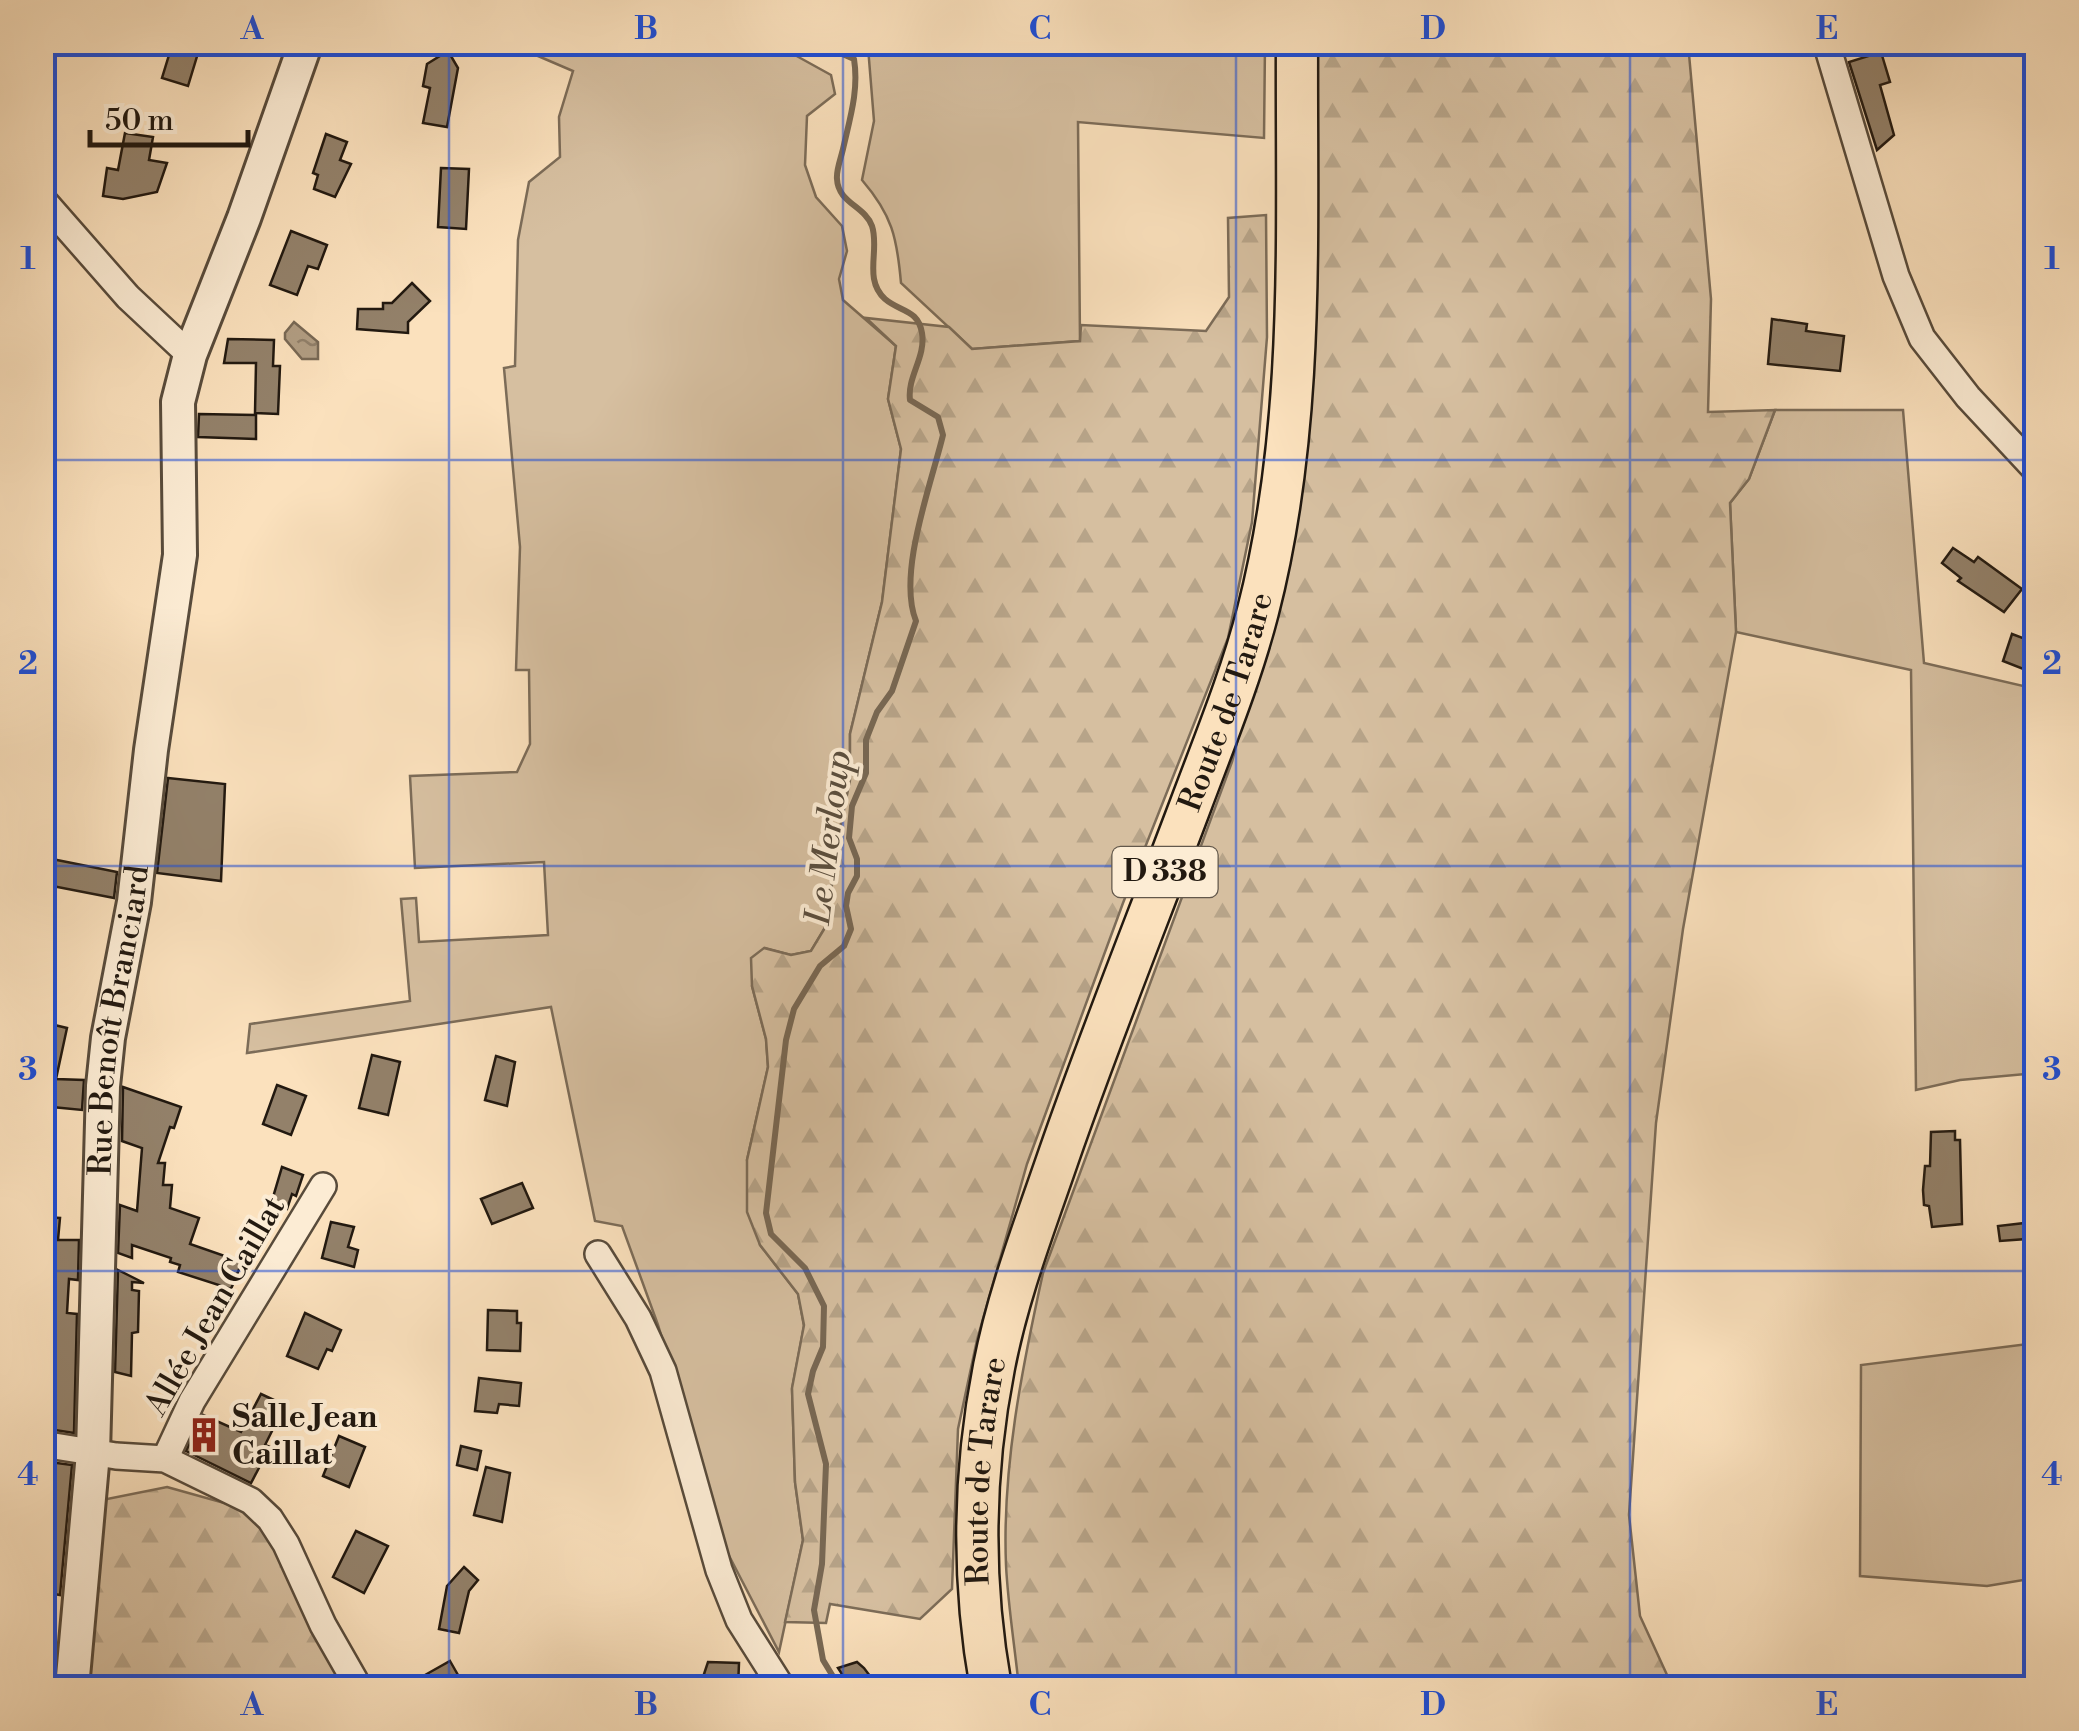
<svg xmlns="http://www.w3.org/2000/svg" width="2079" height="1731" font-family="'Libre Bodoni',serif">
<defs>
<pattern id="forest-firs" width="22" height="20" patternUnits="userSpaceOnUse" patternTransform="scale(2.5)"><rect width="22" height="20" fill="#d6bfa0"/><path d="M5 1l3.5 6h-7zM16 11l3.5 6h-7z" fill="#b7a489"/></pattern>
<pattern id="water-ripples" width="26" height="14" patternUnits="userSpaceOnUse" patternTransform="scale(2.5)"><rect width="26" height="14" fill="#b19d82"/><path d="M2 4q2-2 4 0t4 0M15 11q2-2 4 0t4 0" fill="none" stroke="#907f69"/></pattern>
</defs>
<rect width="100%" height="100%" fill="#fbe1bd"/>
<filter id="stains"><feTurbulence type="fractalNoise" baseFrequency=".002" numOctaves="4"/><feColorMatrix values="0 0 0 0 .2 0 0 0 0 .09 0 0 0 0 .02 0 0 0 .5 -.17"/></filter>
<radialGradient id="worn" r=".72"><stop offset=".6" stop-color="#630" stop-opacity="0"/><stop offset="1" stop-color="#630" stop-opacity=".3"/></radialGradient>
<!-- grass -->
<g fill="#d6bfa0" stroke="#7c6c58" stroke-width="2.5">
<path d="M527,43H789L793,54L831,75L835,94L807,116L805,165L816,197L842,226L847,251L839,279L843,300L896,346L888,399L901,449L882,602L850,734V780L834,858L829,921L811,951L791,955L765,948L752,986L766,1039L768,1067L747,1160L760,1245L798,1294L804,1326L792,1389L795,1482L803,1540L779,1652L725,1548L658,1325L622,1226L595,1221L551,1007L247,1053L250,1024L410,1001L401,899L416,898L419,942L548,935L544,862L415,868L410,776L517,772L530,744L529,670H516L520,547L504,368L515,366L518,240L529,182L560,157L559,117L573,71L524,50Z"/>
<path d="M860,43H1265L1264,138L1078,122L1080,341L972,349L901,283C897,237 892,215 862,180L874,121L868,47Z"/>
<path d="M1775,410H1903L1924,663L2036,689V1073L1960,1080L1916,1090L1911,670L1736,632L1730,503L1749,479Z"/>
<path d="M2036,1343V1578L1987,1586L1860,1576L1861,1365Z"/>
</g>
<!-- forest -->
<g fill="url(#forest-firs)" stroke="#7c6c58" stroke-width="2.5">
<path d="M1316,43H1688L1711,299L1708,412L1775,410L1749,479L1730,503L1736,632L1683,929L1656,1123L1629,1515L1640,1616L1673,1688H1019C1015,1648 1008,1606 1006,1565C1002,1468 1022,1368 1043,1273L1232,762L1288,546Z"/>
<path d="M1266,215L1267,337L1252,522L1228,638L1123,903L1027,1164L977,1340L958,1429L952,1589L920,1619L830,1604L826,1623L785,1622L803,1540L795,1482L792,1388L804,1325L798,1294L760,1245L747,1212V1160L768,1067L766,1039L752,986L751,958L764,948L791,955L811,951L829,921L834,858L850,780V734L882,602L901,449L888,399L896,346L866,318L949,327L972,349L1080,341L1081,325L1206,331L1229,297L1228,218Z"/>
<path d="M167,1487L246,1509L265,1530L343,1688H219L217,1685L85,1688L102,1500Z"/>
</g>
<!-- water -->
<path fill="url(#water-ripples)" stroke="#786854" stroke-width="2.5" d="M294,322L318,342V359H302L285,339V333Z"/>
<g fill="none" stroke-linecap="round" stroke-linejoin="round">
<!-- stream -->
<path stroke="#786854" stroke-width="6" d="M815,42L854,59C859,90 850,118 843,149C841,158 836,170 837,179C838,203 865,206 872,226C880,250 863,279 885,299C900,312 918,309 922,333C926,357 907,377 910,400L938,417L943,435C931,485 897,574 916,621L892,691L877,712L866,740V773L852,806L849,838L857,859V876L848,893L846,906L851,929L844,946L820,966L794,1009L786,1040L766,1213L771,1234L805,1268L824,1306L823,1347L813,1371L808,1394L826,1464L822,1564L814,1610L823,1660L840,1688"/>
</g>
<!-- building -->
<g fill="#93816a" stroke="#221910" stroke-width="2.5">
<path d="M173,42H190L188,50L198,53L188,86L162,78Z"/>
<path d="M448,51L458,68L447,127L423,123L430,88L423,86L427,64Z"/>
<path d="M1881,52L1890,82L1880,85L1894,135L1877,150L1849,62Z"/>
<path d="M125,133L153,137L149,160L167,163L157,192L123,199L103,196L107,168L118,170Z"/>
<path d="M326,134L347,142L340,160L351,164L335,197L314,189L318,175L313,173Z"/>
<path d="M441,168L469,169L466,229L438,227Z"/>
<path d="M291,231L327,245L318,269L308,266L297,295L270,285Z"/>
<path d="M412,283L430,301L408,322V333L357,329L358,309H383V303H392Z"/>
<path d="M1772,319L1807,324L1806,331L1844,336L1840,371L1768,364Z"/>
<path d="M228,339L274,340L273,366H280L278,414L255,413L256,363H224Z"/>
<path d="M199,414L256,415V439L198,437Z"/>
<path d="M1953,548L1974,562L1978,557L2022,589L2004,612L1958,581L1961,578L1942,563Z"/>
<path d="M2012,634L2036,643V674L2003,661Z"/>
<path d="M168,778L225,784L221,881L157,873Z"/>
<path d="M42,857L117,872L114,898L42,884Z"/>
<path d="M42,1022L67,1028L56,1079L84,1080L82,1110L42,1106Z"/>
<path d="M372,1055L400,1062L388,1115L359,1108Z"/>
<path d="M496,1056L515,1062L507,1106L485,1100Z"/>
<path d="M277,1085L306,1096L291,1135L263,1124Z"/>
<path d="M123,1087L181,1107L174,1128L170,1127L158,1163H165L163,1185H172L170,1208L199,1218L190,1244L242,1262L231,1289L178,1272L180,1265L170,1262L171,1258L132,1245V1258L118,1253L120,1205L137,1211L142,1148L122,1141Z"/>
<path d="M1955,1131V1140H1960L1962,1224L1932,1227L1929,1206L1924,1205L1923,1190L1925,1166H1930L1931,1132Z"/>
<path d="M282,1167L303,1175L296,1196L292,1194L287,1209L271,1204Z"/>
<path d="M522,1183L533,1208L492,1224L481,1199Z"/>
<path d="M42,1217L60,1218L58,1240H79L78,1280L69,1279L67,1313L77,1314L74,1433L42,1428Z"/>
<path d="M331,1222L354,1227L348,1247L358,1250L354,1267L322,1258Z"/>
<path d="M2025,1223L2026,1239L2000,1241L1998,1226Z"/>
<path d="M118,1270L144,1283L132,1282V1290L139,1291L138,1332L132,1333L131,1376L115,1372Z"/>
<path d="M488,1310L517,1311V1323H521L520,1351L487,1350Z"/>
<path d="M305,1313L341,1330L332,1351L327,1349L318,1369L287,1356Z"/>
<path d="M479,1378L521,1383L519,1406L499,1404L497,1413L475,1411Z"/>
<path d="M261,1394L285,1405L265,1445L270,1447L251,1483L186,1451L203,1415L241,1432Z"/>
<path d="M339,1436L365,1447L349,1487L323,1476Z"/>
<path d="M461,1446L481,1451L477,1470L457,1465Z"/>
<path d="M42,1461L72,1465L60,1595L42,1592Z"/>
<path d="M486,1467L510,1473L502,1522L474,1515Z"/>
<path d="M356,1531L388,1546L364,1593L333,1577Z"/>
<path d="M464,1567L478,1580L469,1591L459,1633L439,1629L447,1586Z"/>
<path d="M450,1661L462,1682L452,1688H421L425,1675Z"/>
<path d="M708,1662L739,1663L738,1688H708V1679L703,1677Z"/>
<path d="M857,1662L864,1668L879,1688H851L838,1668Z"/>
</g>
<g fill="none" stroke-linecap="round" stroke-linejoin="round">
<defs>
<g id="minor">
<path d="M1826,42L1896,276L1922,338L1968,397L2036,470"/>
<path d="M42,199L128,297L190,355"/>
<path d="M598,1254L638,1318L663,1371L719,1570L739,1620L782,1688"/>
<path d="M42,1444L116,1456L165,1459L251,1501L270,1519L286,1544L323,1625L359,1688"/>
<path d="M165,1459L192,1401L323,1186"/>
</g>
<g id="tertiary">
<path id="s1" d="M72,1688L93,1453L103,1086L108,1038L134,902L151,750L180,555L178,402L190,355L244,218L306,42"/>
</g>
<g id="primary">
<path id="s2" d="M991,1688C972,1582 973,1473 994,1367C1008,1294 1035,1225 1059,1155C1100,1037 1147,921 1191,804C1215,740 1241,677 1258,611C1306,425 1296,232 1297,42"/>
</g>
</defs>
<!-- minor casing -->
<use href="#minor" stroke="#584b3b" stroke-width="30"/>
<!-- tertiary casing -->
<use href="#tertiary" stroke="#584b3b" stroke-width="38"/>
<!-- primary casing -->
<use href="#primary" stroke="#221910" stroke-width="45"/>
<!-- minor -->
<use href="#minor" stroke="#fcecd4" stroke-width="25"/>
<!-- tertiary -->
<use href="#tertiary" stroke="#fcecd4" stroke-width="32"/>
<!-- primary -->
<use href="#primary" stroke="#fbe1bd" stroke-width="40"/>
</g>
<!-- grid -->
<path fill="none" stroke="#1d4ed8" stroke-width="2.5" stroke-opacity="0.55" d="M449,42V1688M843,42V1688M1236,42V1688M1630,42V1688M42,460H2036M42,866H2036M42,1271H2036"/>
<!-- icons -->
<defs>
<symbol id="building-bare" viewBox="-9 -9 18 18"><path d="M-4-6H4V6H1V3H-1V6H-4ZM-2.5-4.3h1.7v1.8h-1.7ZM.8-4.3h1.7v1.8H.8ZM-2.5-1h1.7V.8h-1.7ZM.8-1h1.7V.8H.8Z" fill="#8f2418" stroke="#fcecd4" stroke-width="2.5" paint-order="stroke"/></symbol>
</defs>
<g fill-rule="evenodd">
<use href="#building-bare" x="179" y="1410" width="50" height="50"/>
</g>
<g text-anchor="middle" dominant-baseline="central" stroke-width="8" stroke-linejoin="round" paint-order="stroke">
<!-- shield labels -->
<rect fill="#fcecd4" stroke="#63584b" stroke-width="2.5" x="1112.5" y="847" width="105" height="50" rx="8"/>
<g font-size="30" font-weight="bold" fill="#221910">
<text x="1165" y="872">D 338</text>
</g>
<!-- street labels -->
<g font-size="32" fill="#221910" stroke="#fcecd4">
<text stroke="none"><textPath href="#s2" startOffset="1028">Route de Tarare</textPath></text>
<text stroke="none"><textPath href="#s1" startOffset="670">Rue Benoît Branciard</textPath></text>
<text transform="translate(215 1306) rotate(-60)">Allée Jean Caillat</text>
<text stroke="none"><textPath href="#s2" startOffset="218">Route de Tarare</textPath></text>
</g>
<!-- poi labels -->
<g font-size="32" font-weight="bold" fill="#221910" stroke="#fcecd4" text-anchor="start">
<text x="232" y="1417">Salle Jean<tspan x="232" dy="37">Caillat</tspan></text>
</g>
<!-- water labels -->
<g font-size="35" font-style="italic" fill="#5b4e3e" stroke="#fcecd4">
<text transform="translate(829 837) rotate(-83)">Le Merloup</text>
</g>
</g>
<!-- margin -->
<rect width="2079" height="1731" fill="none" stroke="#fbe1bd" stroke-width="110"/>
<!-- scale -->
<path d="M90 130v15h158v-15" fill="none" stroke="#221910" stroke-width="5"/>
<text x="105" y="130" font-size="30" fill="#221910" stroke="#fcecd4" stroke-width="8" paint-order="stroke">50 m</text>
<rect x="55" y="55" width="1969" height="1621" fill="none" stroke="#1d4ed8" stroke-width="4"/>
<g font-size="32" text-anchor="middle" font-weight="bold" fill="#1d4ed8">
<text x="252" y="39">A</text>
<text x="646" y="39">B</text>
<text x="1040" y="39">C</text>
<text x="1433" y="39">D</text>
<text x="1827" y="39">E</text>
<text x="28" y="269">1</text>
<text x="2052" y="269">1</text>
<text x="28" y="674">2</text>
<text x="2052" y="674">2</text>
<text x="28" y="1080">3</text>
<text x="2052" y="1080">3</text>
<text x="28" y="1485">4</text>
<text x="2052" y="1485">4</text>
<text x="252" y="1715">A</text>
<text x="646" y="1715">B</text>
<text x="1040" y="1715">C</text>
<text x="1433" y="1715">D</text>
<text x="1827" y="1715">E</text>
</g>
<rect width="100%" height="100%" filter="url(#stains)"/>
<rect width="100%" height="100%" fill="url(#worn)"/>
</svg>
